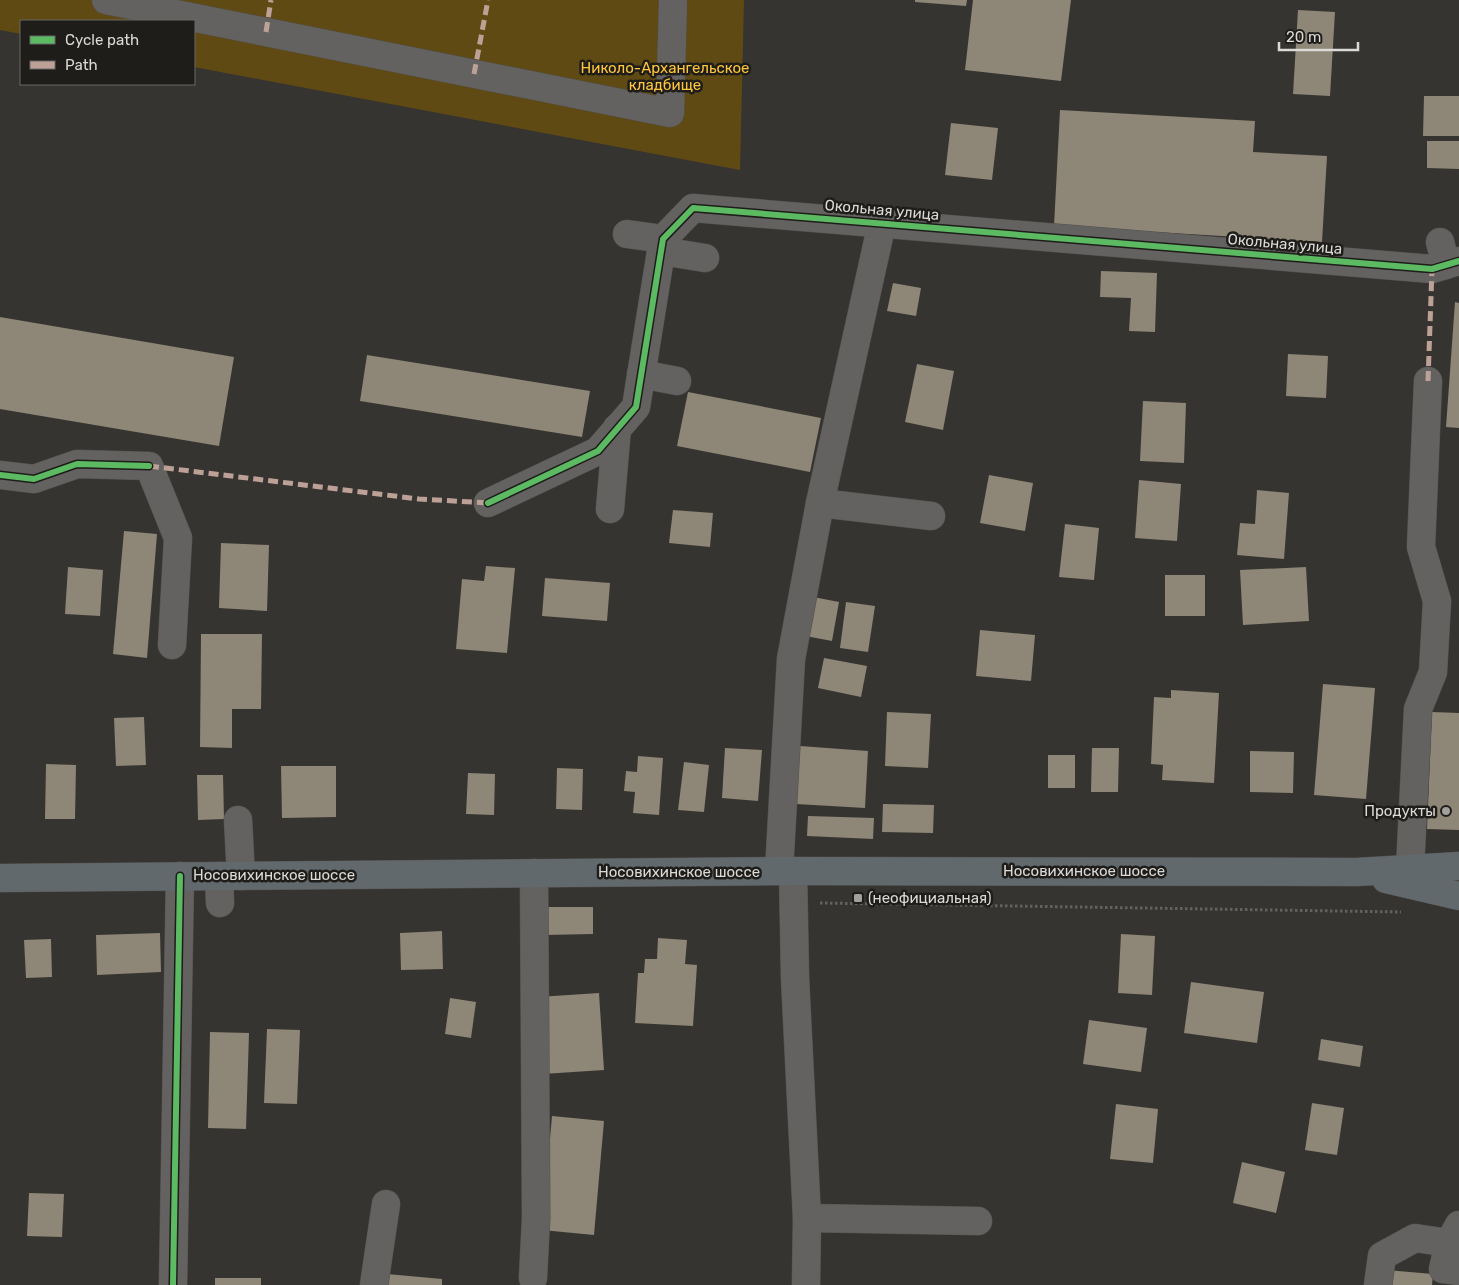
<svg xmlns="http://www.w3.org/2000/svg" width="1459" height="1285" font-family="Rubik,sans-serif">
<rect width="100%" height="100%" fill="#363431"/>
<!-- green -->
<path fill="#604a13" d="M0,0H744L740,170L194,67V21H21V34L0,30Z"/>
<!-- building -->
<g fill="#8e8676">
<path d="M915,0H967L966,6L915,2Z"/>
<path d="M973,0H1071L1061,81L965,70Z"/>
<path d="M1298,10L1335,12L1330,96L1293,94Z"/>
<path d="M1424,96H1459V136H1423Z"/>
<path d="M1060,110L1255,121L1253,152L1327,156L1322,242L1054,226Z"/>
<path d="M951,123L998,128L992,180L945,175Z"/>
<path d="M1427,141H1459V169L1427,168Z"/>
<path d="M1101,271L1157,273L1155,332L1129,331L1131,298L1100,297Z"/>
<path d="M893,283L921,288L916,316L887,311Z"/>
<path d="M1455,302L1459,303V428L1446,427Z"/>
<path d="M0,317L234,357L219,446L0,409Z"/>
<path d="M1288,354L1328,356L1326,398L1286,396Z"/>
<path d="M367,355L590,391L582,437L360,401Z"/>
<path d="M917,364L954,371L943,430L905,422Z"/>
<path d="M688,392L821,418L810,472L677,446Z"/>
<path d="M1143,401L1186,403L1184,463L1140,461Z"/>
<path d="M989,475L1033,483L1025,531L980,523Z"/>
<path d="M1139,480L1181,484L1177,541L1135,538Z"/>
<path d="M1257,490L1289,493L1284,559L1237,555L1240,523L1255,524Z"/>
<path d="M673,510L713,513L710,547L669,543Z"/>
<path d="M1065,524L1099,528L1094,580L1059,577Z"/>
<path d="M124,531L157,534L147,658L113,654Z"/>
<path d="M221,543L269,545L267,611L219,608Z"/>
<path d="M486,566L515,568L507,653L456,649L462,579L484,581Z"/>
<path d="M68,567L103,570L100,616L65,614Z"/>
<path d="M1306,567L1309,621L1243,625L1240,570Z"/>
<rect x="1165" y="575" width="40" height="41"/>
<path d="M545,578L610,583L607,621L542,616Z"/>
<path d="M803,595L839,602L832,641L795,634Z"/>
<path d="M846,602L875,606L868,652L840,648Z"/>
<path d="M980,630L1035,635L1031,681L976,676Z"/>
<path d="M201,634H262L261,709H232V748L200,747Z"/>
<path d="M824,658L867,666L861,697L818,688Z"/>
<path d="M1323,684L1375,688L1366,799L1314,795Z"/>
<path d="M1171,690L1219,693L1214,783L1162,780L1163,765L1151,764L1154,697L1171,698Z"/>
<path d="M887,712L931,714L928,768L885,766Z"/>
<path d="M1432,712L1459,713V830L1427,829Z"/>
<path d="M144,717L146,765L116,766L114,718Z"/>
<path d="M800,746L868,751L865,808L796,804Z"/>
<path d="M725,748L762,750L758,801L722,798Z"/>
<path d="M1092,748H1119L1118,792H1091Z"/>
<path d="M1250,751L1294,752L1293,793L1250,792Z"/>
<rect x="1048" y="755" width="27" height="33"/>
<path d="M638,756L663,758L659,815L633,813L635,792L624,791L626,771L637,772Z"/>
<path d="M684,762L709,765L704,812L678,810Z"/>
<path d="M46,764L76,765L75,819H45Z"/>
<path d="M281,766H336V817L282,818Z"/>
<path d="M557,768L583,769L582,810L556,809Z"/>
<path d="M468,773L495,774L494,815L466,814Z"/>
<path d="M197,775H223L224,819L198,820Z"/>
<path d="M883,804L934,805L933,833L882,832Z"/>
<path d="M808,816L874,818L873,839L807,836Z"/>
<path d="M544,907H593V934L545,935Z"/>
<path d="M442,931L443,969L401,970L400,933Z"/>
<path d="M160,933L161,972L97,975L96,935Z"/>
<path d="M1121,934L1155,936L1152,995L1118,993Z"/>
<path d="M658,938L687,940L685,964L697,965L693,1026L635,1023L638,973H644L645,959H657Z"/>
<path d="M51,939L52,977L26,978L24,940Z"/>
<path d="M1191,982L1264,992L1257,1043L1184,1033Z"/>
<path d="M599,993L604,1070L543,1074L538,997Z"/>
<path d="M450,998L476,1002L471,1038L445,1034Z"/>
<path d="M1089,1020L1147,1028L1141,1072L1083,1064Z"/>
<path d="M267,1029L300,1030L297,1104L264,1103Z"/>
<path d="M210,1032L249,1033L246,1129L208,1128Z"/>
<path d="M1321,1039L1363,1046L1360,1067L1318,1060Z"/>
<path d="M1312,1103L1344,1108L1337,1155L1305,1150Z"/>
<path d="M1116,1104L1158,1109L1153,1163L1110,1159Z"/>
<path d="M552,1116L604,1121L594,1235L542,1230Z"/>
<path d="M1242,1162L1285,1172L1276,1213L1233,1203Z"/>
<path d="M29,1193L64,1194L62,1237L27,1236Z"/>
<path d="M1386,1270L1433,1274L1432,1285H1385Z"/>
<path d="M376,1273L442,1279V1285H375Z"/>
<rect x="215" y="1278" width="46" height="7"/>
</g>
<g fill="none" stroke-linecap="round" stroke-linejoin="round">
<defs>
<g id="minor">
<path d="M106,0L670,113L673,0"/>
<path d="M882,223L820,503L931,516"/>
<path d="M627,234L663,239"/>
<path d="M1440,242L1446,265"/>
<path d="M661,251L705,258"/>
<path d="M641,374L677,381"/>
<path d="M0,475L34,479L77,464L149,466L178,538L172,645"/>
<path d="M488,503L598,451L636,407L663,239L693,208L1432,269L1459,261"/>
<path d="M610,509L617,428"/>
<path d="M238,820L241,876"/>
<path d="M1410,869L1418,709L1433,672L1437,601L1421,547L1428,381"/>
<path d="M779,871L791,659L820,503"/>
<path d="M793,871L795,978L807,1218L806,1285"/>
<path d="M219,876L220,903"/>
<path d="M807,1218L978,1221"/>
<path d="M1449,1243L1443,1269L1459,1271"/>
<path d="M533,1278L536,1218L534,873"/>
<path d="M173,1285L180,876"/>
<path d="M374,1285L386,1204"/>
<path d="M1378,1285L1382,1256L1415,1238L1449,1243L1459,1225"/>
</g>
<g id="major">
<path d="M0,878L779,871L1357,872L1459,866"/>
<path d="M1386,879L1459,896"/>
</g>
</defs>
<!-- minor casing -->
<use href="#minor" stroke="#53514f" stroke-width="29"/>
<!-- major casing -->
<use href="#major" stroke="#53514f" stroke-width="29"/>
<!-- path -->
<path stroke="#636261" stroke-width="3" stroke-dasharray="2.5 2.5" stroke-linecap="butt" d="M820,903L1401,912"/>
<!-- minor -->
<use href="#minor" stroke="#636260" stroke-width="28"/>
<!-- major -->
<use href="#major" stroke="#62696c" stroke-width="28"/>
<!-- quiet -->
<g stroke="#bda197" stroke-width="5" stroke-dasharray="10 5" stroke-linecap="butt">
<path d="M266,32L271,0"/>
<path d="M474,74L488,0"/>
<path d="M1428,381L1432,269"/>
<path d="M149,466L419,499L488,503"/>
</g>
<defs>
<g id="cycleway">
<path d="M0,475L34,479L77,464L149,466"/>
<path d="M488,503L598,451L636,407L663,239L693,208L1432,269L1459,261"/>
<path d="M173,1285L180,876"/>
</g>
</defs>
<!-- cycleway casing -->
<use href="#cycleway" stroke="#1e1d1a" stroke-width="9"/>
<!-- cycleway -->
<use href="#cycleway" stroke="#5cba63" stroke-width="6"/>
</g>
<!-- markers -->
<g fill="#a2a09d" stroke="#1e1d1a" stroke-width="2">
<circle cx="1446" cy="811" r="5"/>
<rect x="853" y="893" width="10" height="10" rx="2.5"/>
</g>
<g text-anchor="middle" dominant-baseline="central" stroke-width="5" stroke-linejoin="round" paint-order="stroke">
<!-- park labels -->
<g font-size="15" fill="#ffc63d" stroke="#1e1d1a">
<text x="665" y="68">Николо-Архангельское<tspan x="665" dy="17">кладбище</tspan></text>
</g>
<!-- street labels -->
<g font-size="15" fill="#dcdad7" stroke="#1e1d1a">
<text transform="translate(882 210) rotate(5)">Окольная улица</text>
<text transform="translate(1285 244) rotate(5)">Окольная улица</text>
<text x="1084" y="871">Носовихинское шоссе</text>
<text x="679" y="872">Носовихинское шоссе</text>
<text x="274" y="875">Носовихинское шоссе</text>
</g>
<!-- poi labels -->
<g font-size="15" fill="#dcdad7" stroke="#1e1d1a" text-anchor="end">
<text x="1436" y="811">Продукты</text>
<text x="868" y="898" text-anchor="start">(неофициальная)</text>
</g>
</g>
<!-- legend -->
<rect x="20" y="20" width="175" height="65" fill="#1e1d1a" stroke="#6a6966"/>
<rect x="30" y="36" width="25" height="8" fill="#5cba63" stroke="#6a6966"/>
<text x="65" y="45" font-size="15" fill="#dcdad7">Cycle path</text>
<rect x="30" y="61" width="25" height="8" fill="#bda197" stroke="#6a6966"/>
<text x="65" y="70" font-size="15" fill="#dcdad7">Path</text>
<!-- scale -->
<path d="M1279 42v8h79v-8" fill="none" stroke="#dcdad7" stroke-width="2.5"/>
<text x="1286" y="42" font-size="15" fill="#dcdad7" stroke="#1e1d1a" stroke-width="4" paint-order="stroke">20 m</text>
</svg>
